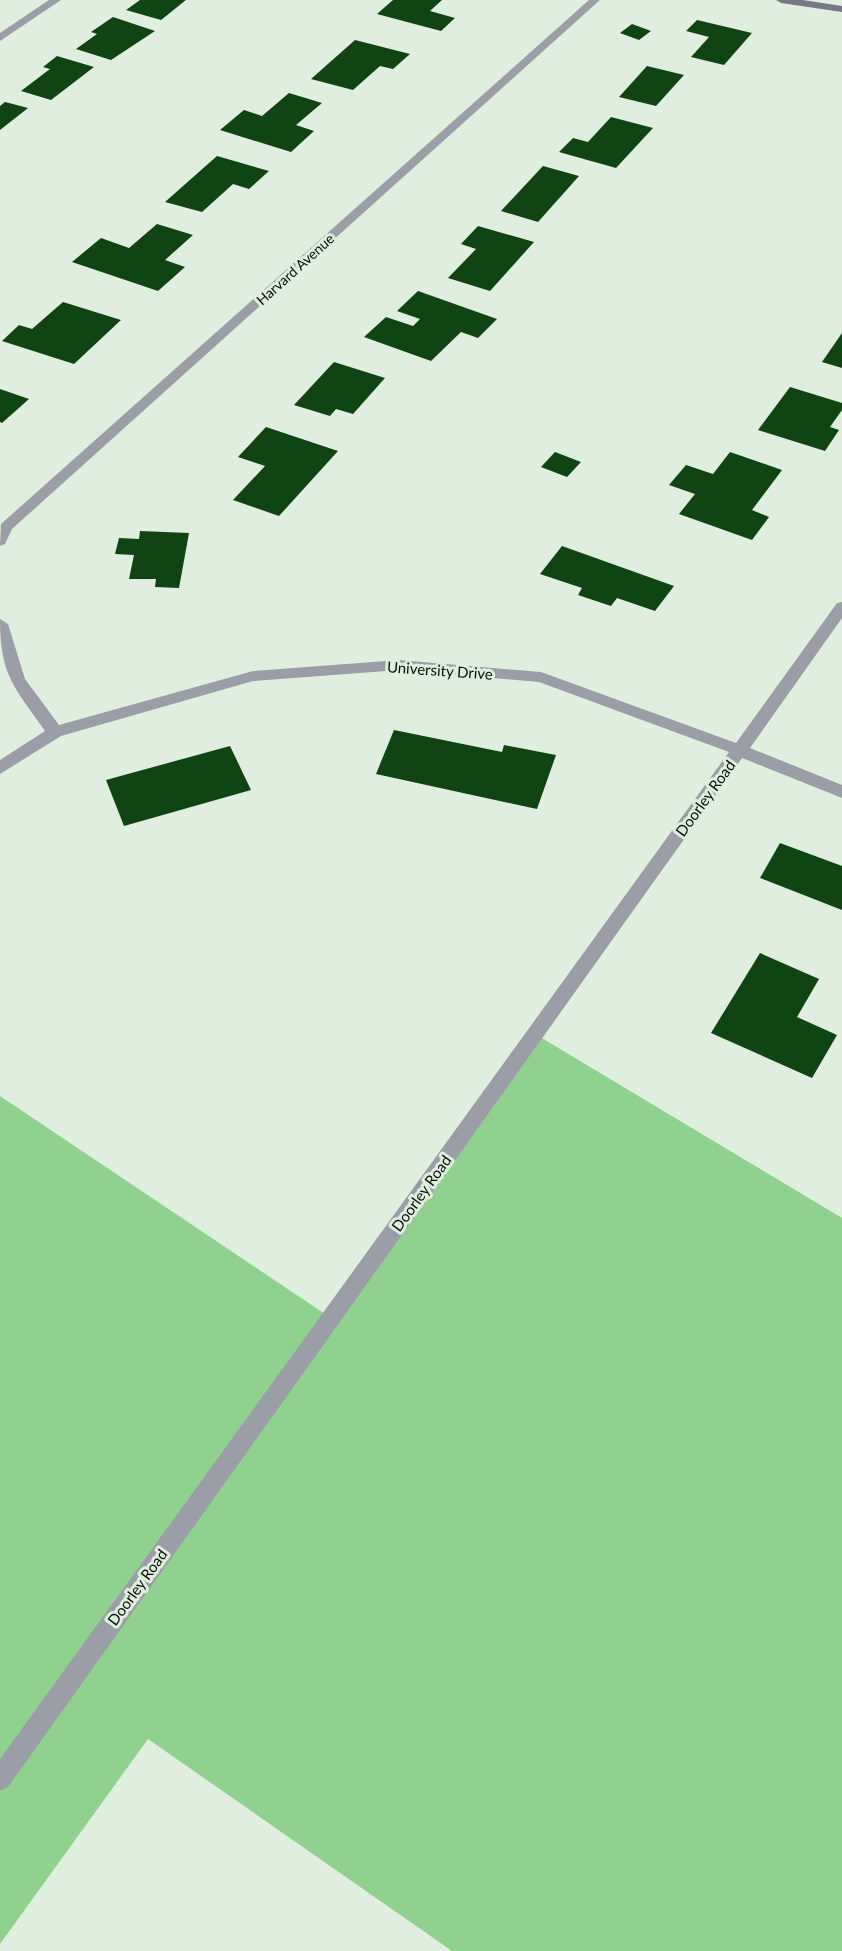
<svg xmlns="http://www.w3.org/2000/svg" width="842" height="1951" font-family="Lato,sans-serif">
<rect width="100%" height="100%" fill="#dfeede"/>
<!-- green -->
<path fill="#90d18f" d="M535,1034L842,1218V1951H452L148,1739L0,1944V1096L331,1318Z"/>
<!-- building -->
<g fill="#104413">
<path d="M140,0H186L161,20L126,10Z"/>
<path d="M393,0H442L430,11L455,18L441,31L377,14Z"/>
<path d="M113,17L155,31L111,60L76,49L97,34L91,32Z"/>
<path d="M697,20L752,33L724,65L691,57L709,37L686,31Z"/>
<path d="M632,24L651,31L639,40L620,33Z"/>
<path d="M355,40L410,54L393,69L380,66L353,90L311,79Z"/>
<path d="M57,56L94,67L51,100L21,91L50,69L43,67Z"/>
<path d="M647,66L684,75L656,106L619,97Z"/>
<path d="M289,93L322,103L296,125L314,131L291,152L220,130L244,110L262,116Z"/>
<path d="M5,102L28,108L0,130V106Z"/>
<path d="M611,117L653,128L616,168L559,152L573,138L588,142Z"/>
<path d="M217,156L269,171L249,189L233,184L202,212L165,202Z"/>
<path d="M543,166L579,176L538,222L501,211Z"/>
<path d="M157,224L193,235L165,260L185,267L158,291L72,262L101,238L129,248Z"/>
<path d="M478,226L534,242L490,291L448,278L476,249L461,244Z"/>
<path d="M418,291L497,319L478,338L461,332L431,361L364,337L386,317L413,326L420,319L397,311Z"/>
<path d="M63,302L121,320L74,364L2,341L19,325L32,329Z"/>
<path d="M842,333V368L822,362Z"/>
<path d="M334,362L385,378L353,414L336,409L330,416L294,405Z"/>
<path d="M790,387L842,403V410L830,427L839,430L825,451L758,430Z"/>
<path d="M0,389L29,399L2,423L0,422Z"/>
<path d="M266,427L338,451L279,516L233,500L265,466L238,457Z"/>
<path d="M555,452L581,462L567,477L541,467Z"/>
<path d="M730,452L782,470L752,510L769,517L752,540L679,514L695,494L669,485L686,465L713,474Z"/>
<path d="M140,531L189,533L179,588L155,587L156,579H129L134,555L115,554L119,538L139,539Z"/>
<path d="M562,546L674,586L655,611L617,598L611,606L578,595L582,588L540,574Z"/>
<path d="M394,730L502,752L504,745L556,755L537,809L376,774Z"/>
<path d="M230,746L251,790L124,826L106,780Z"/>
<path d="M780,843L842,866V910L760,878Z"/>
<path d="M760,953L819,979L797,1017L837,1035L812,1078L711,1033Z"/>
</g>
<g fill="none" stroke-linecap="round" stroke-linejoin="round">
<!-- minor -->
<g fill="#9b9ea6" fill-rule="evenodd">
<path d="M49,0H61L0,41V33Z"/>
<path d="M589,0H600L12,529L5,544L0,546L1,524Z"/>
<path d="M842,602V618L750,748L842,785V798L742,758L8,1787L0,1791V1759L729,752L539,682L399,670L253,681L61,736L0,774V760L45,731C14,687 0,675 0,619L8,624L25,679L59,725L253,671L399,660L541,672L736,743L837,603Z"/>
</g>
<!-- secondary -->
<path fill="#767985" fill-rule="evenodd" d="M776,0H803L842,6V12L781,3Z"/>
</g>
<g text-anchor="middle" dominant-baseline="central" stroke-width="6" stroke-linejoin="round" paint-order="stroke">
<!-- far-street labels -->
<g font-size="14" fill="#080d08" stroke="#dfeede">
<text transform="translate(295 269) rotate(-42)">Harvard Avenue</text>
</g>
<!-- street labels -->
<g font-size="15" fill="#080d08" stroke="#dfeede">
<text transform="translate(440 670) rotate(4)">University Drive</text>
<text transform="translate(705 798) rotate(-54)">Doorley Road</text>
<text transform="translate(421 1193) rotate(-54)">Doorley Road</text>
<text transform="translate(137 1587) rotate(-54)">Doorley Road</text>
</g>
</g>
</svg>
